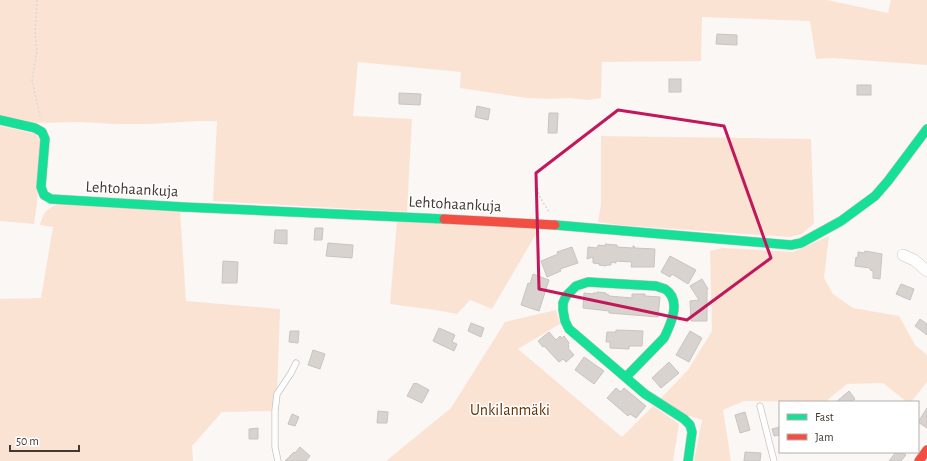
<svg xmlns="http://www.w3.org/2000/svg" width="927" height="461" font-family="'Alegreya Sans',sans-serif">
<rect width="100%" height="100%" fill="#faf7f5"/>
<!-- green -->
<g fill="#fbe3d3">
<path d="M0,0H827L888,13L891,0H927V65L833,58L816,59L810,21L702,17L701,61L602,62L601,98L588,100L569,98L550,99L527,98L460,88L461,72L358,62L353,116L412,119L407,212L213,201L217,121H200L148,124H114L81,122L31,123L0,116Z"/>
<path d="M0,126L36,134L41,143L37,203L34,224L0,221Z"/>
<path d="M601,136L811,139L814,223L802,234L789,237L619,225L598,222L601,205Z"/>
<path d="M58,204L180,210L186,301L280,309L277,394L275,411L222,412L192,446L193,461H0V299L41,298L53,227L40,225C44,212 45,210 58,204Z"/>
<path d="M397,220L535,229L536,234L492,309L470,300L457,314L435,310L390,304Z"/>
<path d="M829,236L824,278L833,294L853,308L899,316L915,345L927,355V382L911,402H907L883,383L847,384L825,402L744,401L723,410L731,461H694L702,420L683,414L660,399L688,370L712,331L710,251L723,248L793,252Z"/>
<path d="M556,310L560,324L518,349L622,437L653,406L679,424L673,461H386L451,408L505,322Z"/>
</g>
<!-- building -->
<g fill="#d9d3cf" stroke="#cac4c0">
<path d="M717,34L737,35V45L716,44Z"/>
<rect x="669" y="79" width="12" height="13"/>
<rect x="857" y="85" width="14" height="10"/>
<path d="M399,93L421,94L420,105L399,104Z"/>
<path d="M477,106L490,109L488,120L475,117Z"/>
<path d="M549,113H558L557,133H548Z"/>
<path d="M315,228H323L322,240H314Z"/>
<path d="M275,230H287V244L274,243Z"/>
<path d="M328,243L353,245L352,258L326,256Z"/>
<path d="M605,244L617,245V247L633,248V246H634L635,248L655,249L654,267H631L632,262L616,261V263L611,262V265H607L606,266L599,265L600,264L593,263V257L587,259L588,247L597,248L598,245L605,246Z"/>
<path d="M572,247L578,263L560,269L561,271L547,277L541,261L558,254L557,252Z"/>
<path d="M865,251L882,254L880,279L873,278V271L870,270V268L855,266L856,257L858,258V252L864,253Z"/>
<path d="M670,256L696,270L688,284L672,274L670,277L661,272Z"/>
<path d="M223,261L238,262L237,283H222Z"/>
<path d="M533,274L549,280L539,311L521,305L528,283L530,284Z"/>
<path d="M702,279L708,289L707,290V321H691L690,301L699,300L690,286Z"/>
<path d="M901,284L914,289L910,300L896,294Z"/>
<path d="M597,292L606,293V294L609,295V296L632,298V294H645V296L660,297L658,317L609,313V311L583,308L584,293L593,294V293H597Z"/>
<path d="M920,319L927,324V335L915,326Z"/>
<path d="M471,323L484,328L481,337L468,331Z"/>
<path d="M439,328L455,335L452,342L457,344L454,351L433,341Z"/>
<path d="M616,330L643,331L642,346H629V349L610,348V342H606L607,332H616Z"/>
<path d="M290,331H299L298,343L289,342Z"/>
<path d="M690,331L702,338L689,362L676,355Z"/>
<path d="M549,332L556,340L560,336L562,338L564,336L569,343L568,345L569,346L568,348L574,355L566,362L563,359L559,362L544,346L543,347L538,341Z"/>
<path d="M313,350L325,354L320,369L308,365Z"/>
<path d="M584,357L604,371L594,384L575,370Z"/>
<path d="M669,362L679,373L661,388L652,378Z"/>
<path d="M414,383L415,384L416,383L429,390L422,403L407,396Z"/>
<path d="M616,388L621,392L624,388L646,406L636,418L630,414L628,416L607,398Z"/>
<path d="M849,391L855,399L851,402H836Z"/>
<path d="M927,408V428L918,422Z"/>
<path d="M378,411L388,412L387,423H377Z"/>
<path d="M745,412L750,430L740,433L735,415Z"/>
<path d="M292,414L299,417L295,426L288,424Z"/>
<path d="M780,427V435L774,436L772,429Z"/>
<path d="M258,428V439H249V429Z"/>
<path d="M300,447L310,456L306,461H285L294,452L295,453Z"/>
<path d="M745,452L761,453L760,461H744Z"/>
<path d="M896,452H902L906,455L901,461H889Z"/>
</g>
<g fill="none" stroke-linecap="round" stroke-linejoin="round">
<defs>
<g id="lane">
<path d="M760,406L774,461"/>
<path d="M278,461L275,447V411L277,394L291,373L296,363"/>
</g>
<path id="street" d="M903,255L914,260L927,271"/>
<g id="fast">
<path d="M0,120L35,128L42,132L45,139L41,187L44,195L51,199L183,207L444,219"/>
<path d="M555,225L791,245L801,243L841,221L875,196L888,181L927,129"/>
<path d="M626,377L664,338C671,324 682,300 665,289C662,288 659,287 656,286L588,282L576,286L566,296L563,303V310L565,321L569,329L645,394L684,419L690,425L692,432L688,461"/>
</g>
<g id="jam">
<path d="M444,219L555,225"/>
<path d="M919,461L927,450"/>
</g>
</defs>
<!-- lane casing -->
<use href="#lane" stroke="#cac4c0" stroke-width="7"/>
<!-- street casing -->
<use href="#street" stroke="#cac4c0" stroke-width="12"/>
<!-- fast casing -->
<use href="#fast" stroke="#cac4c0" stroke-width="10"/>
<!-- jam casing -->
<use href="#jam" stroke="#cac4c0" stroke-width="10"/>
<!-- path -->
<g stroke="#d9d8d7" stroke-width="1.5" stroke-dasharray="2 2" stroke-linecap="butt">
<path d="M37,0L35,33L37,50L32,80L40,116"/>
<path d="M538,188C538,197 545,205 550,213"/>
</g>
<!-- lane -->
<use href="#lane" stroke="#fefefe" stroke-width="5.5"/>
<!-- street -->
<use href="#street" stroke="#fefefe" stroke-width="11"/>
<!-- fast -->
<use href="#fast" stroke="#16e098" stroke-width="9"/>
<!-- jam -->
<use href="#jam" stroke="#f24e42" stroke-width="9"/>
</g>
<!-- marked area -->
<path fill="none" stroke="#c2185b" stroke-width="3" stroke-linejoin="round" d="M618,110L724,126L771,258L687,320L539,289L536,173Z"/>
<g text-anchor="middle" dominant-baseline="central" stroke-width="3" stroke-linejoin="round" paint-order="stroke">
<!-- street labels -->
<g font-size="16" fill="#433932" stroke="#fff">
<text transform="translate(132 189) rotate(3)">Lehtohaankuja</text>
<text transform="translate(455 204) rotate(3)">Lehtohaankuja</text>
</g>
<!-- park labels -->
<g font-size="16" fill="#673205" stroke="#fff">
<text x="510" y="410">Unkilanmäki</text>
</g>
</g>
<!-- legend -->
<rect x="779" y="401" width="140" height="52" fill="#ffffff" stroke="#b4b0ad"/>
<rect x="787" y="414" width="20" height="6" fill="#16e098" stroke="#b4b0ad"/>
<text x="815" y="421" font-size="12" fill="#433932">Fast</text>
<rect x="787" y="434" width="20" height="6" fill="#f24e42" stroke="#b4b0ad"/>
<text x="815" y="441" font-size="12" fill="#433932">Jam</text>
<!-- scale -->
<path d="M10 445v6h69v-6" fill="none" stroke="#433932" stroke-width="2"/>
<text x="16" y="445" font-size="12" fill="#433932" stroke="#ffffff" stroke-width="3" paint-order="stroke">50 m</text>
</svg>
